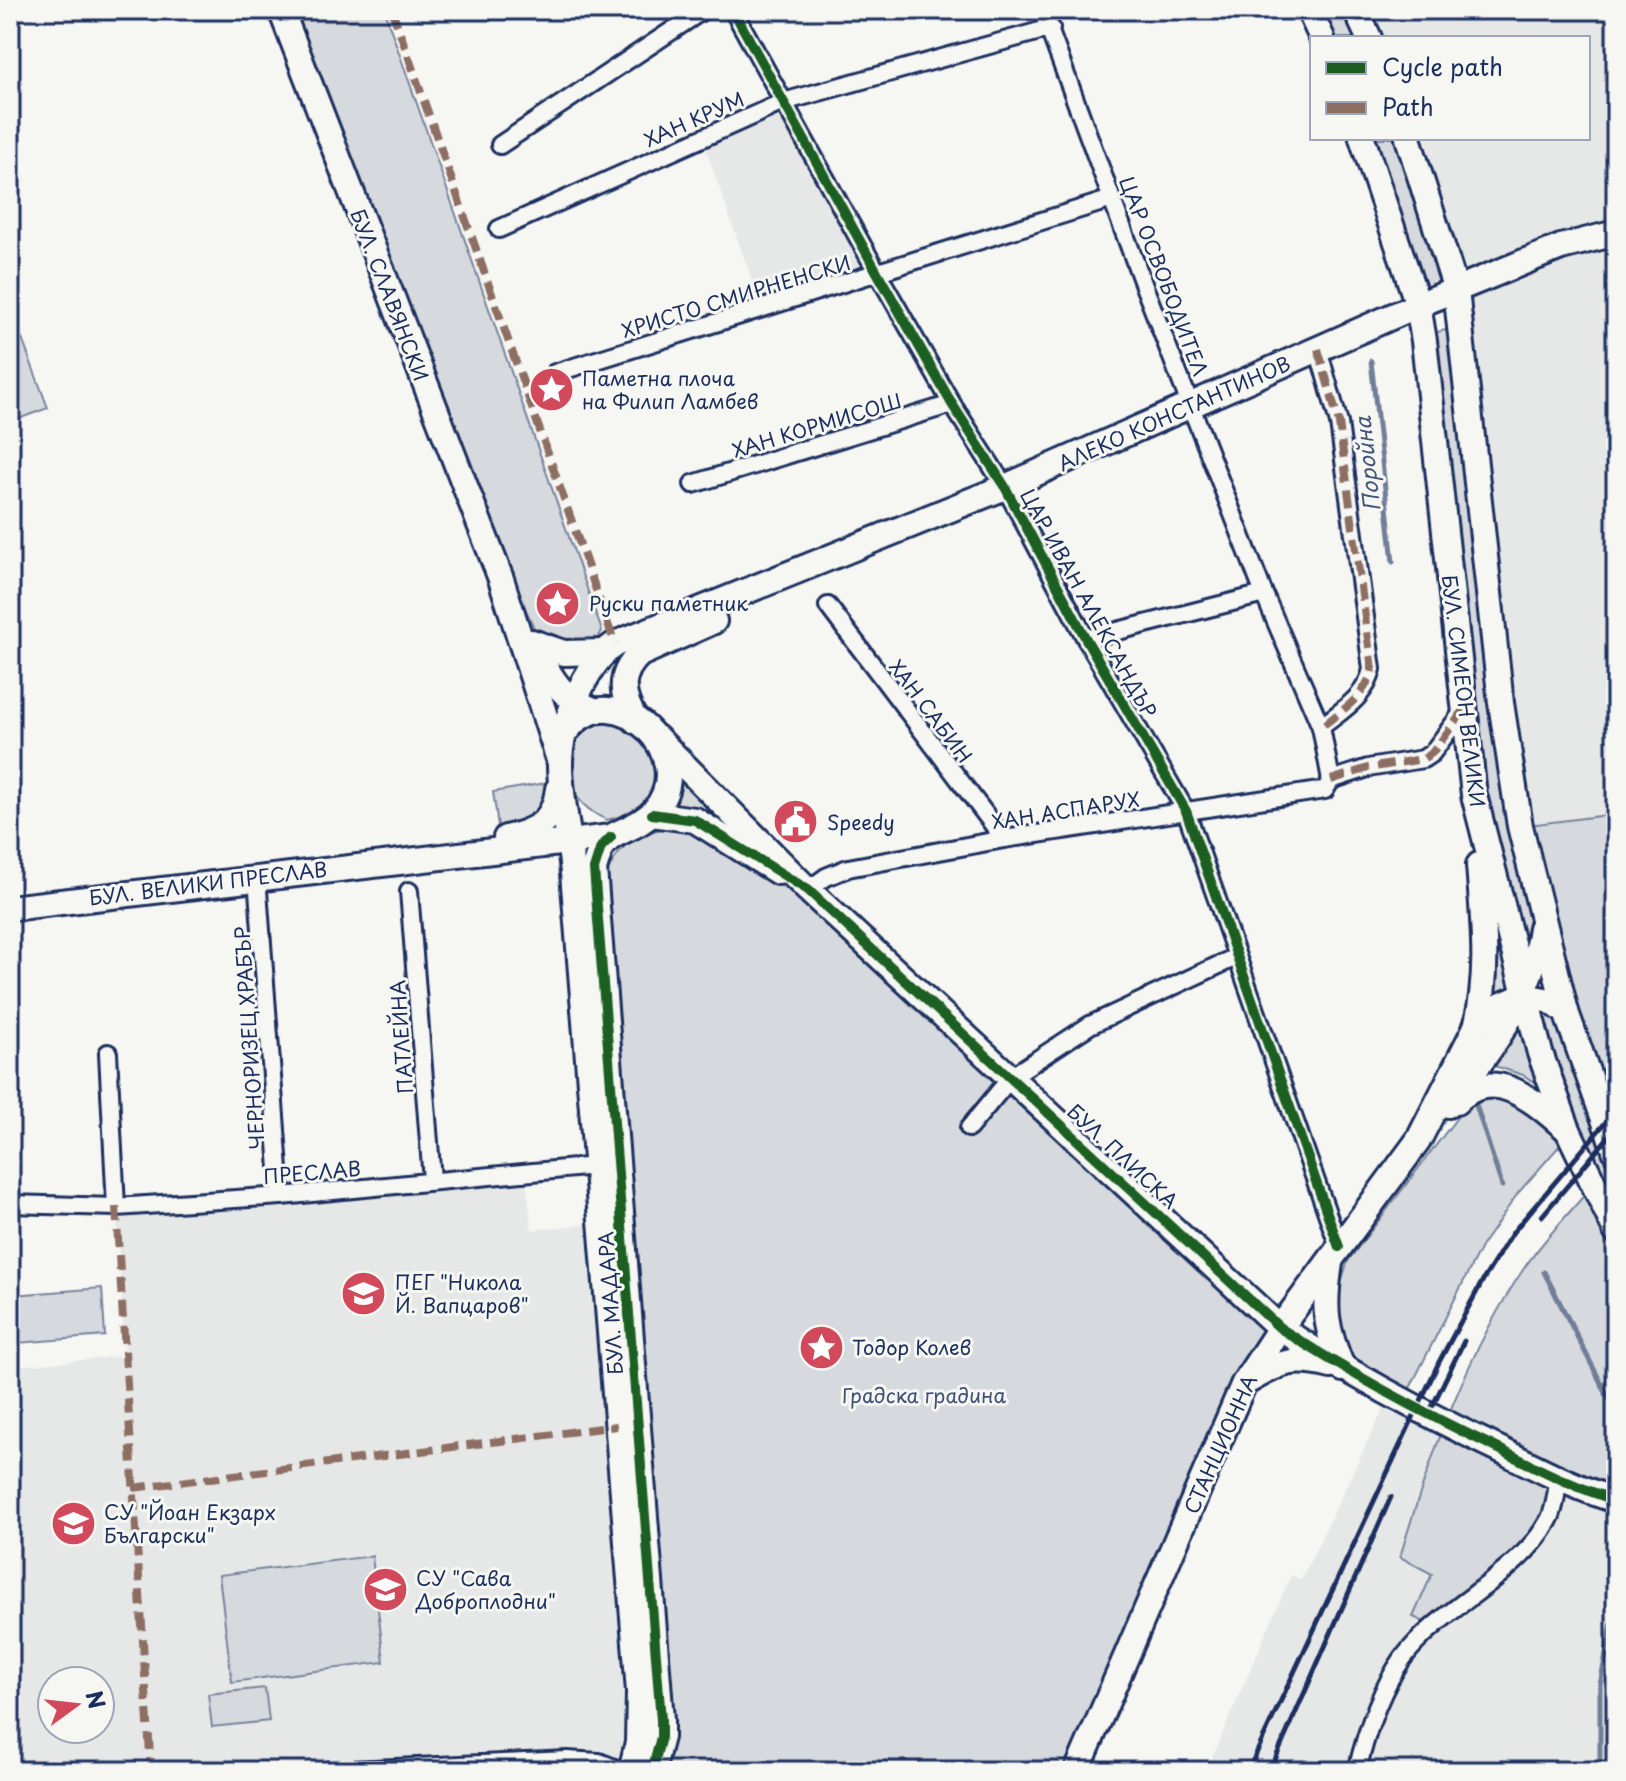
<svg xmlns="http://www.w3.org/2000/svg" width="1626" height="1781" font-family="'Playpen Sans',sans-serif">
<rect width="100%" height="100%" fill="#f6f6f2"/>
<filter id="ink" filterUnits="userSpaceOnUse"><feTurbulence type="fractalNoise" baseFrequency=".0125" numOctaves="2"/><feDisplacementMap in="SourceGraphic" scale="16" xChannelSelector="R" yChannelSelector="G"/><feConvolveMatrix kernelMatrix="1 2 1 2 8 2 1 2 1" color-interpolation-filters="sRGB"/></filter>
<g filter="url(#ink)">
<!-- built -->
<g fill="#e6e7e7" fill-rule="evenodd">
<path d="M1356,10H1616V813L1520,826L1461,332L1408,138H1588V38H1369Z"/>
<path d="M783,102L877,272L762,309L702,138Z"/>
<path d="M525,1172L532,1230L601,1223L640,1718L631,1771L599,1762L370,1771H10V1367L125,1356L116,1207ZM52,1681H100V1729H52Z"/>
<path d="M1390,1395L1616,1500V1771L1207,1770L1291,1575L1301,1580Z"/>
</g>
<!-- green -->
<g fill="#d6d9dd" stroke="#78849e" stroke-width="2">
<path d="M287,10H384L602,631L597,640L567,647L538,637L478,502Z"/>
<path d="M1309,10H1356L1369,38H1322Z"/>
<path d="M1362,138H1408L1456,290L1418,305Z"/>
<path d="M10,307L48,408L10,422Z"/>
<path d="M1454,328L1514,846L1535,938L1524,969L1479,797L1429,334Z"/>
<path d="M604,717C632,730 650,740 661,771L646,809L607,820C563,800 565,771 578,729Z"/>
<path d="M673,768L716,805L704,818L666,807Z"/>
<path d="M552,782L545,814L499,832L493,792Z"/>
<path d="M1616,814V1085L1597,1104L1616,1155V1216L1576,1130L1532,1003L1552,1007L1520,826Z"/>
<path d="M688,826L748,870L788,889L814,908L1264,1330L1246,1360L1066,1771H664L605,881C617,839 646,828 688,826Z"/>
<path d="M1491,905L1513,992L1486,1006Z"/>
<path d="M1517,1019L1538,1084L1523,1075L1485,1063Z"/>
<path d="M1488,1094L1521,1101L1562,1143L1518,1193L1481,1247L1409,1390L1352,1362L1340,1338L1337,1294L1348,1261L1459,1115Z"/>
<path d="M1594,1184L1616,1231V1500L1559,1479L1550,1519L1434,1626L1413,1617L1432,1574L1400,1557C1430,1457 1467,1351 1527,1264C1547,1236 1572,1210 1594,1184Z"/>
<path d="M102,1288L105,1336L17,1343L13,1295Z"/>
<path d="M372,1556L384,1662L232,1682L219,1575Z"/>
<path d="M265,1688L269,1721L212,1727L208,1694Z"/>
</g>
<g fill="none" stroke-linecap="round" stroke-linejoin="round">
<!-- stream -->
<g stroke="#717e99" stroke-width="5">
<path d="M1371,361L1393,562"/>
<path d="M1476,1105L1502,1186"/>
<path d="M1544,1272L1616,1412"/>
<path d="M1600,1771V1685L1616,1601"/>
</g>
<defs>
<g id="street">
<path d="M733,10L877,272L952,404L1005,487L1086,639L1186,811L1339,1247"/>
<path d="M1042,10L1144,286L1264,594L1321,727L1331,780"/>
<path d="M500,145L703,10"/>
<path d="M499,229L783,102L1051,28"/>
<path d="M1318,349L1339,423L1372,669C1367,696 1341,711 1321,727"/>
<path d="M555,373L1112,199"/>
<path d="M693,484L952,404"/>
<path d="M828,606L1004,839"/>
<path d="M1086,639L1264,594"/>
<path d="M1331,780L1368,768L1423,759L1432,753L1464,710"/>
<path d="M257,877L281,1196"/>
<path d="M808,890L826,877L848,868L1004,839L1325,790L1331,780"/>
<path d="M409,891L432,1180"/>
<path d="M108,1053L116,1207"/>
<path d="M969,1128L1012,1076L1090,1025L1236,957"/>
<path d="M10,1204L116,1207L281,1196L606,1165"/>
<path d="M330,1771L567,1760L599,1762L622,1771"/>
<path d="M1357,1771C1366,1733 1380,1690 1403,1658C1442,1606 1519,1576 1549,1520C1556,1508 1556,1491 1559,1478"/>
</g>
<g id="secondary">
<path d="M281,10L501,579L559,760"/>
<path d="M1309,10L1322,38"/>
<path d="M1356,10L1369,38"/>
<path d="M1362,138L1418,305L1424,341L1474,795L1540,1053L1568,1130L1616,1231"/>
<path d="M1408,138L1456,290L1501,703L1520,826L1566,1012L1616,1153"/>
<path d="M532,642L564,653L604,652"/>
<path d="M540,656C552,681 563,698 589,708"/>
<path d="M636,721C621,696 617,675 640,654L714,621"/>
<path d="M657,738L808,890L1280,1328C1350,1374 1423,1413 1499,1449C1537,1468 1575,1488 1616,1500"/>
<path d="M652,814L695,820L778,872"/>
<path d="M611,837L601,847L594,869L661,1720V1737L652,1771"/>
<path d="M506,838C537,831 554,822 558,789"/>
<path d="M10,908L611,837C625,829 642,824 653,812C703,758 615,671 568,729"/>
<path d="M1476,1027C1490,973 1483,921 1479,865"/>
<path d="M1456,1102C1496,1062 1536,1104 1568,1130"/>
<path d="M1448,1105C1490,1052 1532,997 1541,928"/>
<path d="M1330,1263C1323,1308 1325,1328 1343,1369"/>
<path d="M1250,1380C1282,1361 1295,1357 1331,1366"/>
<path d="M631,1771L638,1742L639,1692L573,873C570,838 561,802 560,767C559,729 584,665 615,644L1005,487L1418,305L1561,247L1616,233"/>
<path d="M1077,1771L1244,1383L1280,1328L1418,1141L1476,1027L1495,1008L1523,996L1551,1001L1566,1012"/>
</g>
</defs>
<!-- street casing -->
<use href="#street" stroke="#1b2f5e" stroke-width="22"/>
<!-- secondary casing -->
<use href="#secondary" stroke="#1b2f5e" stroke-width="30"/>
<!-- street -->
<use href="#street" stroke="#f6f6f2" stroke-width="16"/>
<!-- secondary -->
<use href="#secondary" stroke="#f6f6f2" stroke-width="24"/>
<!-- rail -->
<g stroke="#1b2f5e" stroke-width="5">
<path d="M1542,1216L1616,1128"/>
<path d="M1431,1409L1464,1341"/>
<path d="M1248,1771L1439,1362L1483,1280L1513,1232L1616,1110"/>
<path d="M1270,1771L1391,1497"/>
</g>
<!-- quiet -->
<g stroke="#8d6e63" stroke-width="8" stroke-dasharray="16 8" stroke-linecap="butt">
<path d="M392,10L615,644"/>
<path d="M1318,349L1339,423L1372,669C1367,696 1341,711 1321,727"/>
<path d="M1331,780L1368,768L1423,759L1432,753L1464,710"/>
<path d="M116,1207L151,1771"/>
<path d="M133,1488L617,1426"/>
</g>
<defs>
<g id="cycleway">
<path d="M733,10L877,272L952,404L1005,487L1086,639L1186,811L1339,1247"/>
<path d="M652,814L695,820L808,890L1280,1328C1350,1374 1423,1413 1499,1449C1537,1468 1575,1488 1616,1500"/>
<path d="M611,837L601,847L594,869L661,1720V1737L652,1771"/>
</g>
</defs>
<!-- cycleway casing -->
<use href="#cycleway" stroke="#f6f6f2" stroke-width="15"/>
<!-- cycleway -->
<use href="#cycleway" stroke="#1b5e20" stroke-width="10"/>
</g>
</g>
<!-- icons -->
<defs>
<symbol id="sight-disc" viewBox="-11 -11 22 22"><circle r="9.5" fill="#d1495b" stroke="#f6f6f2"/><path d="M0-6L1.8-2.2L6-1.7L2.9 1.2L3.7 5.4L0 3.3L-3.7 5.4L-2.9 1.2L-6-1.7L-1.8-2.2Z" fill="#fff"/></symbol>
<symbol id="civic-disc" viewBox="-11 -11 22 22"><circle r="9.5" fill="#d1495b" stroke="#f6f6f2"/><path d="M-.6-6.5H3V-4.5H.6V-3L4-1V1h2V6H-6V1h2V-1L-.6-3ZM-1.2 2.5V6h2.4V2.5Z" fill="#fff"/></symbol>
<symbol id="school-disc" viewBox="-11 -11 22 22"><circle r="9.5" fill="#d1495b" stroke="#f6f6f2"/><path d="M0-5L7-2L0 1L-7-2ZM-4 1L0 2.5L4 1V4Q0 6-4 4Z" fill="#fff"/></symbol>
</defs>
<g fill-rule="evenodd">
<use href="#sight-disc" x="526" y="364" width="51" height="51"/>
<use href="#sight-disc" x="532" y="578" width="51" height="51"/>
<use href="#civic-disc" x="770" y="796" width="51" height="51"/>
<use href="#school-disc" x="338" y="1268" width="51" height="51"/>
<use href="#sight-disc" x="796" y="1322" width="51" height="51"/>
<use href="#school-disc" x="48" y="1498" width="51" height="51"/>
<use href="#school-disc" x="360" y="1564" width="51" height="51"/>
</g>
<g text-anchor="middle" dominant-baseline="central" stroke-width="6" stroke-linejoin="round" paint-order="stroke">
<!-- street labels -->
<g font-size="20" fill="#1b2f5e" stroke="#f6f6f2">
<text transform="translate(694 119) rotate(-24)">ХАН КРУМ</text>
<text transform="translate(1164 276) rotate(69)">ЦАР ОСВОБОДИТЕЛ</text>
<text transform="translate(390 295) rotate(69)">БУЛ. СЛАВЯНСКИ</text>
<text transform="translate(736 296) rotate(-17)">ХРИСТО СМИРНЕНСКИ</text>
<text transform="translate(1174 413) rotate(-24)">АЛЕКО КОНСТАНТИНОВ</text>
<text transform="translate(817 425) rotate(-17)">ХАН КОРМИСОШ</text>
<text transform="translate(1089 603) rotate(61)">ЦАР ИВАН АЛЕКСАНДЪР</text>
<text transform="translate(1464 691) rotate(83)">БУЛ. СИМЕОН ВЕЛИКИ</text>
<text transform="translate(931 711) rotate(53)">ХАН САБИН</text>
<text transform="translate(1066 810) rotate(-9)">ХАН АСПАРУХ</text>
<text transform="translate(208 883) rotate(-7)">БУЛ. ВЕЛИКИ ПРЕСЛАВ</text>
<text transform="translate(401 1037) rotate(-94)">ПАТЛЕЙНА</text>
<text transform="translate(249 1038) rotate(-94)">ЧЕРНОРИЗЕЦ ХРАБЪР</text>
<text transform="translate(1123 1156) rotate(43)">БУЛ. ПЛИСКА</text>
<text transform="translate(312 1172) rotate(-5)">ПРЕСЛАВ</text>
<text transform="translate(610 1303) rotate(-94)">БУЛ. МАДАРА</text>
<text transform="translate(1220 1444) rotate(-66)">СТАНЦИОННА</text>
</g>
<!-- poi labels -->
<g font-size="20" fill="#1b2f5e" stroke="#f6f6f2" text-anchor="start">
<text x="582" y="378">Паметна плоча<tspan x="582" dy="23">на Филип Ламбев</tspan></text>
<text x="589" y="603">Руски паметник</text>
<text x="827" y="822">Speedy</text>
<text x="395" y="1282">ПЕГ "Никола<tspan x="395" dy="23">Й. Вапцаров"</tspan></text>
<text x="852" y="1347">Тодор Колев</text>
<text x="104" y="1512">СУ "Йоан Екзарх<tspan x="104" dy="23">Български"</tspan></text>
<text x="416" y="1578">СУ "Сава<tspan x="416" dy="23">Доброплодни"</tspan></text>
</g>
<!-- park labels -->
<g font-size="20" fill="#405177" stroke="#f6f6f2">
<text x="924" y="1395">Градска градина</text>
</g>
<!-- water labels -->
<g font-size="22" font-style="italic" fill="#46567b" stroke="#f6f6f2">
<text transform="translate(1366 464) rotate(-96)">Поройна</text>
</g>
</g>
<!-- margin -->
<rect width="1626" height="1781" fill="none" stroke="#f6f6f2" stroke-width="40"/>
<rect x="20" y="20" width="1586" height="1741" fill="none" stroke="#1b2f5e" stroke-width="3" filter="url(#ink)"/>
<!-- legend -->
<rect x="1310" y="36" width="280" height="104" fill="#f6f6f2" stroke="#9ea6b7" stroke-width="2"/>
<rect x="1326" y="62" width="40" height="12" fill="#1b5e20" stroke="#9ea6b7" stroke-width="2"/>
<text x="1382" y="76" font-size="24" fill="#1b2f5e">Cycle path</text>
<rect x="1326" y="102" width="40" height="12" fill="#8d6e63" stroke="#9ea6b7" stroke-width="2"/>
<text x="1382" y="116" font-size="24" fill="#1b2f5e">Path</text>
<!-- north arrow -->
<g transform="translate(76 1705) rotate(75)"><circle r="38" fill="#f6f6f2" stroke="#9ea6b7" stroke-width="2"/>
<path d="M0-6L14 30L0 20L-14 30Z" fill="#d1495b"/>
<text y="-12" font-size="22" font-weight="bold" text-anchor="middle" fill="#1b2f5e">N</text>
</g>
</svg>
